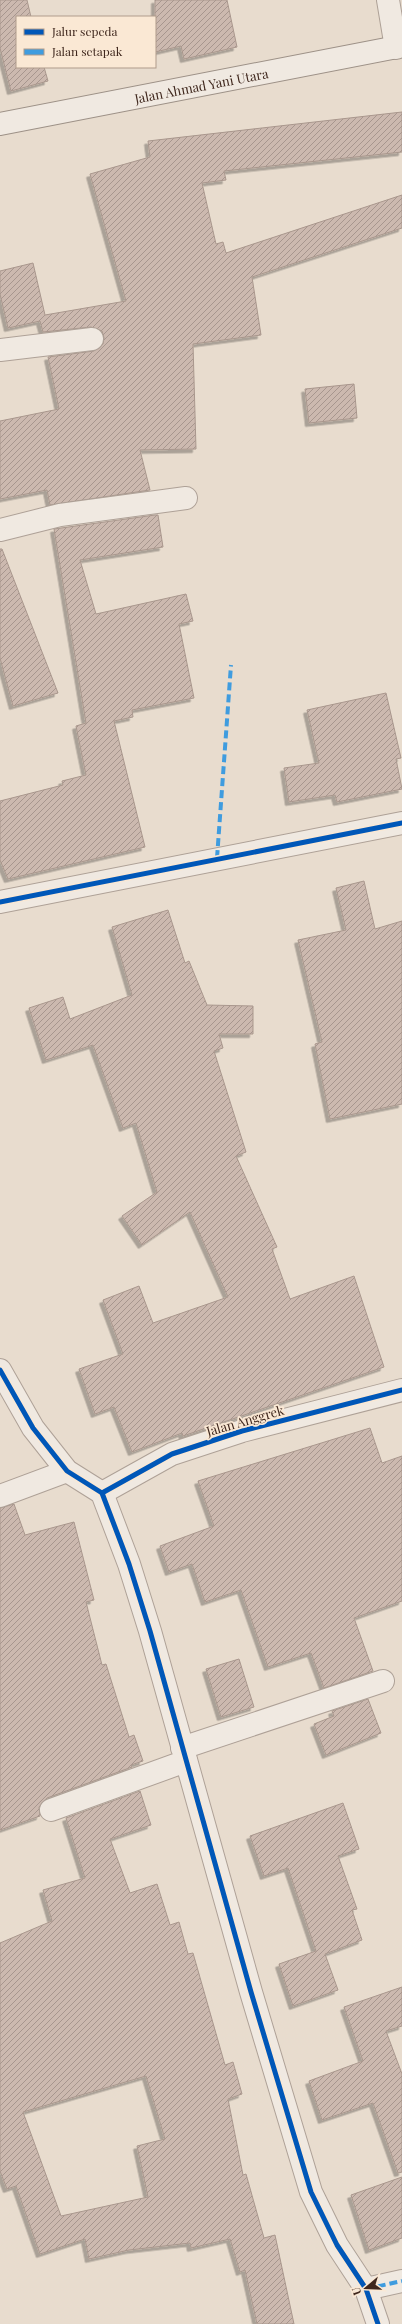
<svg xmlns="http://www.w3.org/2000/svg" width="402" height="2324" font-family="'Playfair Display',serif">
<defs>
<pattern id="building-hatch" width="6" height="6" patternUnits="userSpaceOnUse"><rect width="6" height="6" fill="#ccb9af"/><path d="M-1 1l2-2M0 6l6-6M5 7l2-2" fill="none" stroke="#a7968e"/></pattern>
<filter id="shadow"><feDropShadow dx="-3.5" dy="3.5" stdDeviation="0" flood-color="#0004"/></filter>
</defs>
<rect width="100%" height="100%" fill="#e8dcce"/>
<!-- building -->
<g fill="url(#building-hatch)" stroke="#a9978d" fill-rule="evenodd" filter="url(#shadow)">
<path d="M0,0H27L31,17H17V67H44L48,81L11,91L0,48Z"/>
<path d="M155,0H227L237,47L184,59L181,46L155,52Z"/>
<path d="M402,112V152L224,171L226,180L202,183L216,244L223,242L226,253L402,195V228L252,277L261,335L193,344L196,449L140,450L150,490L50,505L47,490L0,499V421L59,409L48,357L94,351L103,344L104,338L102,331L91,327L43,332L40,321L8,328L0,294V271L33,263L45,315L126,301L90,174L150,157L148,141Z"/>
<path d="M354,384L357,418L309,423L305,389Z"/>
<path d="M155,515H158L163,547L80,560L96,614L186,594L193,621L179,624L194,698L132,710L133,717L114,721L145,847L8,879L0,860V801L63,785L62,781L86,775L76,726L86,723L54,529Z"/>
<path d="M0,549H2L58,693L13,706L0,658Z"/>
<path d="M386,693L401,758L396,759L402,789L337,802L335,795L289,802L284,768L319,763L307,710Z"/>
<path d="M364,881L375,929L402,921V1104L330,1119L315,1044L322,1042L298,940L346,930L336,888Z"/>
<path d="M168,910L185,963L189,961L207,1005L253,1006V1034H219L223,1048L214,1051L246,1152L236,1156L277,1247L272,1249L290,1299L354,1276L384,1367L183,1436L182,1433L132,1452L114,1407L95,1414L79,1369L123,1354L103,1300L139,1286L153,1323L228,1297L190,1212L142,1245L122,1216L157,1192L136,1123L123,1128L93,1045L46,1060L29,1008L63,997L70,1019L132,995L112,927Z"/>
<path d="M370,1428L382,1463L402,1456V1601L354,1618L373,1671L324,1688L311,1653L268,1667L241,1590L205,1602L192,1564L169,1572L160,1546L214,1526L198,1481Z"/>
<path d="M14,1504L25,1535L74,1522L94,1600L86,1602L102,1665L106,1664L129,1737L134,1735L143,1761L131,1765L132,1767L47,1798L39,1807L40,1816L0,1830V1508Z"/>
<path d="M239,1659L254,1707L221,1717L206,1669Z"/>
<path d="M368,1699L381,1733L326,1755L314,1724L334,1716L332,1711Z"/>
<path d="M140,1791L151,1825L110,1839L130,1893L157,1884L170,1925L179,1922L188,1954L193,1953L225,2065L233,2062L242,2094L228,2099L243,2175L246,2174L264,2238L275,2235L294,2324H257L245,2270L240,2272L230,2239L191,2248L190,2243L129,2250L89,2259L85,2239L40,2254L16,2186L7,2189L0,2171V1943L52,1921L43,1890L85,1878L66,1818ZM146,2076L165,2139L137,2146L148,2197L61,2216L23,2112Z"/>
<path d="M343,1803L359,1849L338,1856L357,1909L352,1910L362,1940L325,1954L338,1990L293,2006L279,1964L316,1951L288,1868L264,1876L250,1836Z"/>
<path d="M402,1987V2026L386,2031L402,2074V2172L398,2173L373,2103L322,2120L309,2081L363,2061L344,2007Z"/>
<path d="M402,2177V2238L369,2250L351,2195Z"/>
</g>
<g fill="none" stroke-linecap="round" stroke-linejoin="round">
<defs>
<g id="minor">
<path d="M388,0L396,48"/>
<path d="M0,350L92,339"/>
<path d="M0,530L60,515L186,498"/>
<path d="M0,902L402,823"/>
<path d="M0,1370L33,1428L67,1471L102,1493L129,1564L150,1631L251,1992L311,2192L337,2245L366,2289L378,2324"/>
<path d="M102,1493L172,1454L242,1431L402,1390"/>
<path d="M0,1496L67,1471"/>
<path d="M182,1748L383,1681"/>
<path d="M51,1810L186,1761"/>
<path d="M366,2289L402,2281"/>
</g>
<g id="secondary">
<path id="s1" d="M0,124L402,46"/>
</g>
</defs>
<!-- minor casing -->
<use href="#minor" stroke="#aea197" stroke-width="24"/>
<!-- secondary casing -->
<use href="#secondary" stroke="#9d9187" stroke-width="24"/>
<!-- minor -->
<use href="#minor" stroke="#f0e9e1" stroke-width="22"/>
<!-- secondary -->
<use href="#secondary" stroke="#f0e9e1" stroke-width="22"/>
<!-- quiet -->
<g stroke="#3f9cdf" stroke-width="4" stroke-dasharray="8 4" stroke-linecap="butt">
<path d="M217,858L231,665"/>
<path d="M366,2289L402,2281"/>
</g>
<defs>
<g id="cycleway">
<path d="M0,902L402,823"/>
<path d="M0,1370L33,1428L67,1471L102,1493L129,1564L150,1631L251,1992L311,2192L337,2245L366,2289L378,2324"/>
<path d="M102,1493L172,1454L242,1431L402,1390"/>
</g>
</defs>
<!-- cycleway casing -->
<use href="#cycleway" stroke="#fae8d4" stroke-width="8"/>
<!-- cycleway -->
<use href="#cycleway" stroke="#0057b8" stroke-width="5"/>
</g>
<g text-anchor="middle" dominant-baseline="central" stroke-width="3.5" stroke-linejoin="round" paint-order="stroke">
<!-- street labels -->
<g font-size="13" fill="#3f271d" stroke="#fae8d4">
<text stroke="none"><textPath href="#s1" startOffset="205">Jalan Ahmad Yani Utara</textPath></text>
<text transform="translate(245 1420) rotate(-16)">Jalan Anggrek</text>
</g>
</g>
<!-- legend -->
<rect x="16" y="16" width="140" height="52" fill="#fae8d4" stroke="#af9b8b"/>
<rect x="24" y="29" width="20" height="6" fill="#0057b8" stroke="#af9b8b"/>
<text x="52" y="36" font-size="12" fill="#3f271d">Jalur sepeda</text>
<rect x="24" y="49" width="20" height="6" fill="#3f9cdf" stroke="#af9b8b"/>
<text x="52" y="56" font-size="12" fill="#3f271d">Jalan setapak</text>
<!-- north arrow -->
<g transform="translate(366 2288) rotate(251)" stroke="#fae8d4" stroke-width="3" paint-order="stroke">
<path d="M0-3L7 15L0 10L-7 15Z" fill="#3f271d"/>
<text y="-6" font-size="11" font-weight="bold" text-anchor="middle" fill="#3f271d">U</text>
</g>
</svg>
